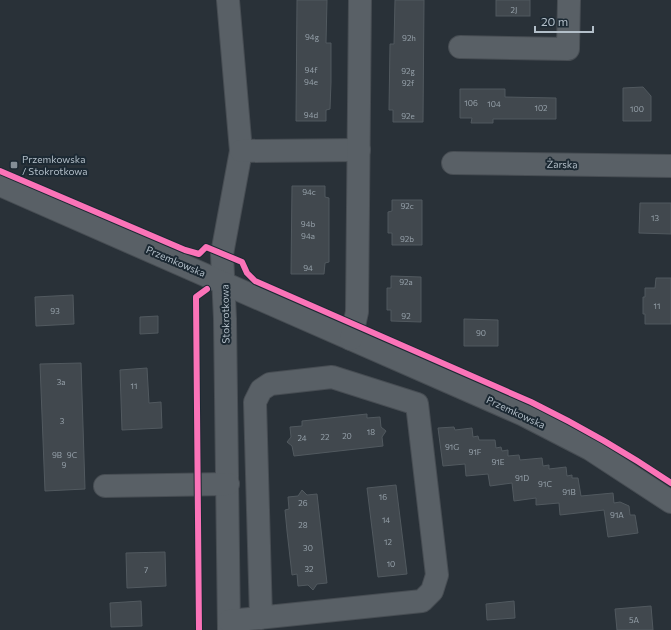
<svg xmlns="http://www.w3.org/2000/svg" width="671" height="630" font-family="Commissioner,sans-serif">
<rect width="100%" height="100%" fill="#293138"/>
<!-- building -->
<g fill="#41484e" stroke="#51595f">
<path d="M297,0H327L326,43H331V82L330,109L326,110V121H296Z"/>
<path d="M395,0H424L423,122H393V110H389L390,44H394Z"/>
<rect x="496" y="0" width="34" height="16"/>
<path d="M643,87L651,96V121H623V88Z"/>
<path d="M460,89H505V97L556,98V119H493V123H471L472,118H460Z"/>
<path d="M292,186H325V197L329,198V262L325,263L324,274H291Z"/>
<path d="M392,200H422V245H392V233H388V212L392,211Z"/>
<path d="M640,203H671V234L639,233Z"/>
<path d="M391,276L421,277V322L391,321V310H387V288H391Z"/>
<path d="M656,278H671V324H645V314H643V297H645V288H655Z"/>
<path d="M73,295L74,324L36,326L35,297Z"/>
<path d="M158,316V333L140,334V317Z"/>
<path d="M464,319L498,320V346H464Z"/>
<path d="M81,363L85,489L45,491L40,364Z"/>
<path d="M147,368L149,403L161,402L162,428L122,430L120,370Z"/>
<path d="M367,414V418L380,417L381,427L386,431L382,437L383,446L294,456L292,446L287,442L291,437L290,427L302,426V421Z"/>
<path d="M454,427L455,430L472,428L473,437L478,436L479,440H495L496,448L501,447L502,451L508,450V456L519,455L520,460L542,458L543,466L549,465V469L566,467L567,476L572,475V478H578L581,496L613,493L614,503L620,502L629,506L630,515H635L638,533L608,537L604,510L560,515L559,503L536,505V498L514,501L512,483L490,486L488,474L466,476L465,464L443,466L438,428Z"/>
<path d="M396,485L407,574L378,577L367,488Z"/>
<path d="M302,490L307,495L317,494L327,583L317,584L313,590L308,585L298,586L297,574L292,575L287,531L285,510L289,509L288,497L298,496Z"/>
<path d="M165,552L166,586L127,588L126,553Z"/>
<path d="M141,601L142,626L111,627L110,603Z"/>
<path d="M514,601L515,618L487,620L486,604Z"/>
<path d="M651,606L653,630H617L615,609Z"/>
</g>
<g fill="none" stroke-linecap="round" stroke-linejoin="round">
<defs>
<g id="minor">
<path d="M228,0L241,151L222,254L225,319L229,630"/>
<path d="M460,47L568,49L569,0"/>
<path d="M241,151L359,150"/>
<path d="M453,163L671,166"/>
<path d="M0,185L524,415L590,449L671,502"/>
<path d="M351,339L357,312L360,0"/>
<path d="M105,486L228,484"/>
<path d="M229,621L422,601L432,591L437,575L417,404L332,377L270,384L261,390L255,402L261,618"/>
</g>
</defs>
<!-- minor casing -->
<use href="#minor" stroke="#474d53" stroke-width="24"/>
<!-- minor -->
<use href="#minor" stroke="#596066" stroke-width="22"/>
<defs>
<g id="cycleway">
<path d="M0,171L185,250L199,254L206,247L242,262L247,273L255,281L531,402C580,426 627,453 671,483"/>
<path d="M199,630L196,297L207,289"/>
</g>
</defs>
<!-- cycleway casing -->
<use href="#cycleway" stroke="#1c2933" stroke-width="8"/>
<!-- cycleway -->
<use href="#cycleway" stroke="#fb73b8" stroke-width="6"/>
</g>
<!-- markers -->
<rect fill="#838d96" stroke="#1c2933" stroke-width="1.5" x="10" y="161" width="8" height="8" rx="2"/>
<g text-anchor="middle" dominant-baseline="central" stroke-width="4" stroke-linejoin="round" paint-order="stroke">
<!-- number labels -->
<g font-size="8" fill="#96a1aa">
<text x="514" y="10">2J</text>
<text x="312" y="37">94g</text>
<text x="409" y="38">92h</text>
<text x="311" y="70">94f</text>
<text x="408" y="71">92g</text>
<text x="311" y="82">94e</text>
<text x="408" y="83">92f</text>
<text x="471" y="103">106</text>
<text x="494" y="104">104</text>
<text x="541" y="108">102</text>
<text x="637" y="109">100</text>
<text x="311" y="115">94d</text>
<text x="408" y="116">92e</text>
<text x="309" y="192">94c</text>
<text x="407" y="206">92c</text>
<text x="655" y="218">13</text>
<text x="308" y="224">94b</text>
<text x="308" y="236">94a</text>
<text x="407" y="239">92b</text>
<text x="308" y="268">94</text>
<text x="406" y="282">92a</text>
<text x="657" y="306">11</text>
<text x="55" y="311">93</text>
<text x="406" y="316">92</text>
<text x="481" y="333">90</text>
<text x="61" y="382">3a</text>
<text x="134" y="386">11</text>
<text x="62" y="421">3</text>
<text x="371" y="432">18</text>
<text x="347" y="436">20</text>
<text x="325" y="437">22</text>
<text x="302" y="438">24</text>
<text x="452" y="447">91G</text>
<text x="475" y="452">91F</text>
<text x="57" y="455">9B</text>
<text x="72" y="455">9C</text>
<text x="498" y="462">91E</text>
<text x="64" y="465">9</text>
<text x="522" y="478">91D</text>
<text x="545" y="484">91C</text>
<text x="569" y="492">91B</text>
<text x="383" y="497">16</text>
<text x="303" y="503">26</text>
<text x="617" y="515">91A</text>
<text x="386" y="520">14</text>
<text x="303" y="525">28</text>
<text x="388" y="542">12</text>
<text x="308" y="548">30</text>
<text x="391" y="564">10</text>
<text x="309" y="569">32</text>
<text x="146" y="570">7</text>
<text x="634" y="620">5A</text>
</g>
<!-- poi labels -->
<g font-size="10" fill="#b3bfc9" stroke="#1c2933" text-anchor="start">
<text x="22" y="159">Przemkowska<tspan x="22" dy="12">/ Stokrotkowa</tspan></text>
</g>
<!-- street labels -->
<g font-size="10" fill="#b3bfc9" stroke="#1c2933">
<text transform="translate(562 164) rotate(1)">Żarska</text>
<text transform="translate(176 261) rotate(23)">Przemkowska</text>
<text transform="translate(225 314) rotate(-91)">Stokrotkowa</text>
<text transform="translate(516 412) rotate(25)">Przemkowska</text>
</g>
</g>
<!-- scale -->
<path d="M535 26v6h58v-6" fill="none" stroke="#b3bfc9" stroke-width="2"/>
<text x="541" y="26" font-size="12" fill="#b3bfc9" stroke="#1c2933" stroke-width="3" paint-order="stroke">20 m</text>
</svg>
